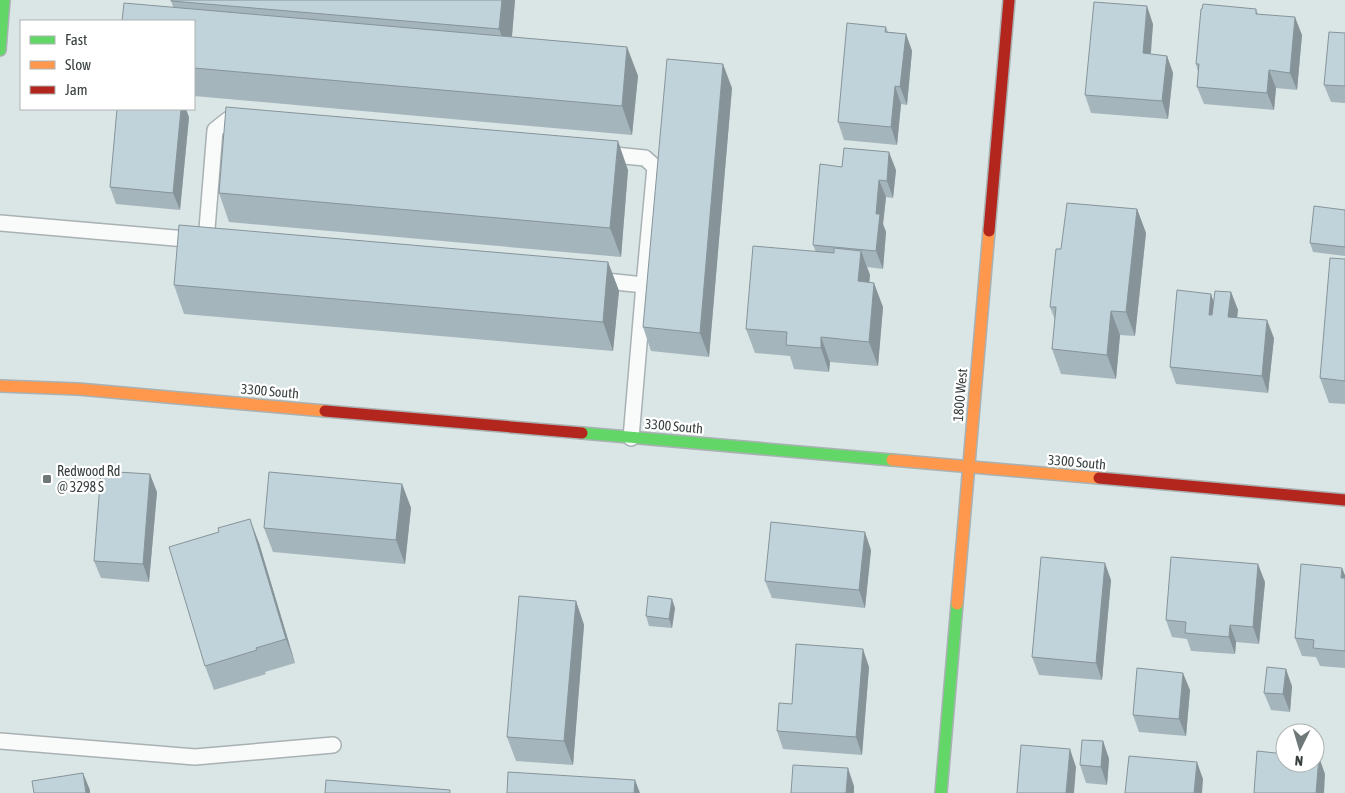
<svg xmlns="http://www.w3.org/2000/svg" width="1345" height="793" font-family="'Asap Condensed',sans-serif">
<rect width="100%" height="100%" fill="#dae5e6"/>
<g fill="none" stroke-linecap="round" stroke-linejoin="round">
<defs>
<g id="lane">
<path d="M604,154L645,158L655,167L644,285"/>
<path d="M0,223L198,240"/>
<path d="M206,241L215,130L229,119L242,120"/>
<path d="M596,280L644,285L631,438"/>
<path d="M0,741L195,757L333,745"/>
</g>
<g id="fast">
<path d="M0,50L4,0"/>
<path d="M582,433L892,460"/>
<path d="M941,793L957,604"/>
</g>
<g id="slow">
<path d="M0,386L78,389L325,411"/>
<path d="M892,460L1099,478"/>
<path d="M957,604L989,231"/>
</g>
<g id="jam">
<path d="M989,231L1009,0"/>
<path d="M325,411L582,433"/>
<path d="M1099,478L1345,500"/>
</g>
</defs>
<!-- lane casing -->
<use href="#lane" stroke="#a9b1b2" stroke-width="18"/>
<!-- fast casing -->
<use href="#fast" stroke="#a9b1b2" stroke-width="14"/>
<!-- slow casing -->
<use href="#slow" stroke="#a9b1b2" stroke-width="14"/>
<!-- jam casing -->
<use href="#jam" stroke="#a9b1b2" stroke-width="14"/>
<!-- lane -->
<use href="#lane" stroke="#f9fbfb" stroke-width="15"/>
<!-- fast -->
<use href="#fast" stroke="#63d668" stroke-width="11"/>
<!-- slow -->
<use href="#slow" stroke="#ff974d" stroke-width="11"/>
<!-- jam -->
<use href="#jam" stroke="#b3261e" stroke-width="11"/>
</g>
<!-- wall -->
<g fill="#a5b5bc">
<path d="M171,0H515L512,37L627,47L638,76L632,135L194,96V21L173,7Z"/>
<path d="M1256,9L1258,14L1302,35L1297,90L1276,88L1274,110L1204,104L1197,87L1198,72L1196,64Z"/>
<path d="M1153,24L1151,54L1167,56L1173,73L1168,119L1091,113L1085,95Z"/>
<path d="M886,27L888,32L906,34L912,51L907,105L901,104L897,145L844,140L838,122Z"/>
<path d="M1345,33V103L1331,102L1324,85Z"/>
<path d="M732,88L709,357L651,351L643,327Z"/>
<path d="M189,117L180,210L116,204L110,187Z"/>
<path d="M842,167L896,170L893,198L886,197L883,224L886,232L883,269L867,267L870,275L869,282L883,307L878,366L830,362L829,372L794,369L790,356L755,353L746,329L816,252L813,245Z"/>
<path d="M628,170L621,257L229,222L219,193Z"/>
<path d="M1137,209L1146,233L1135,336L1120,335L1116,379L1061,374L1052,349L1055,320L1050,307L1061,249Z"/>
<path d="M1345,210V256L1313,252L1310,243Z"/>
<path d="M1345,259V404L1329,403L1320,378Z"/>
<path d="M608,262L619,291L613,351L184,314L174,285Z"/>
<path d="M1231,292L1238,310L1237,317L1274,338L1268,393L1176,384L1170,367L1214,302Z"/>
<path d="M402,484L411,508L405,564L273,552L264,528Z"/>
<path d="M157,492L149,582L101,578L94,561Z"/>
<path d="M259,543L295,663L265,672L266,674L214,690L205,666Z"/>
<path d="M871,550L865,608L772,598L765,581Z"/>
<path d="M1345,575V668L1320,666L1316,657L1302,656L1295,638Z"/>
<path d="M1111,580L1102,680L1039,675L1032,657Z"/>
<path d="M1265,582L1259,644L1236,642L1235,654L1191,651L1187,639L1172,637L1166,620Z"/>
<path d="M576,601L584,625L573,765L516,761L507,737Z"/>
<path d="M675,608L672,628L649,626L646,616Z"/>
<path d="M869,667L862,755L783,749L777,731Z"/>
<path d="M1292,686L1290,712L1271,710L1264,693Z"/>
<path d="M1190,690L1186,736L1139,732L1133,715Z"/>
<path d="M1103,741L1109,759L1107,785L1086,783L1080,765Z"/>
</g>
<!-- shaded-wall -->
<g fill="#869499">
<path d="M502,0H515L510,58L499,29Z"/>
<path d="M1147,6L1153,24L1149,71L1143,53Z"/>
<path d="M1295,17L1302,35L1297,90L1290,73Z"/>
<path d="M906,34L912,51L907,105L900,87Z"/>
<path d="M627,47L638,76L632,135L622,106Z"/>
<path d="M1167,56L1173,73L1168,119L1162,101Z"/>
<path d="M723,64L732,88L709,357L700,333Z"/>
<path d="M1269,70L1276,88L1274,110L1267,93Z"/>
<path d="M895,86L901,104L897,145L891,127Z"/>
<path d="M181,109H186L189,117L180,210L173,193Z"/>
<path d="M618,141L628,170L621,257L610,228Z"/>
<path d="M889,152L896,170L893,198L887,181Z"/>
<path d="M879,180L886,197L883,224L886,232L883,269L876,251V214Z"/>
<path d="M1137,209L1146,233L1135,336L1126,312Z"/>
<path d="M861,251L870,275L867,305L858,281Z"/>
<path d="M608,262L619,291L613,351L603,322Z"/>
<path d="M874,283L883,307L878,366L869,342Z"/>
<path d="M1231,292L1238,310L1235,334L1228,317Z"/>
<path d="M1211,294L1217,311L1215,332L1209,315Z"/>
<path d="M1111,311L1120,335L1116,379L1107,355Z"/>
<path d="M1267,320L1274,338L1268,393L1262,376Z"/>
<path d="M821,337L830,362L829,372L821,348Z"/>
<path d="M150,474L157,492L149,582L143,564Z"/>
<path d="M402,484L411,508L405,564L396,540Z"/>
<path d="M250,519L259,543L295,663L286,639Z"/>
<path d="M865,532L871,550L865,608L859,590Z"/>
<path d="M1105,563L1111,580L1102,680L1096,663Z"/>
<path d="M1258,564L1265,582L1259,644L1253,627Z"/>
<path d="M1342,568L1345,575V588L1341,578Z"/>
<path d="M672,599L675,608L672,628L669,619Z"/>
<path d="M576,601L584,625L573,765L564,741Z"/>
<path d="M1230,625L1236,642L1235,654L1229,637Z"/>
<path d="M863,649L869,667L862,755L856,737Z"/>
<path d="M1286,669L1292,686L1290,712L1283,694Z"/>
<path d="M1183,673L1190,690L1186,736L1179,719Z"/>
<path d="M1103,741L1109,759L1107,785L1101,767Z"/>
<path d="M1070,749L1076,767L1074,793H1066Z"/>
<path d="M1319,757L1325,774L1324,793H1316Z"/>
<path d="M1197,762L1203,779L1202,793H1194Z"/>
<path d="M848,768L854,786V793H846Z"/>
<path d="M83,773L90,790V793H86Z"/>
<path d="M635,780L640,793H634Z"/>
</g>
<!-- building -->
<g fill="#c0d3db" stroke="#869499">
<path d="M171,0H502L499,29L171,1Z"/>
<path d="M1094,2L1147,6L1143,53L1167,56L1162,101L1085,95Z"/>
<path d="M124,3L627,47L622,106L194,68V21H122Z"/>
<path d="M1203,4L1256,9V14L1295,17L1290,73L1269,70L1267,93L1197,87L1199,64H1196L1201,9H1202Z"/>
<path d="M847,23L886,27L885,32L906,34L900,87L895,86L891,127L838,122Z"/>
<path d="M1329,32L1345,33V86L1324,85Z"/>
<path d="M667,59L723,64L700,333L643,327Z"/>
<path d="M226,107L618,141L610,228L219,193Z"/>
<path d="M117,109H181L173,193L110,187Z"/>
<path d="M844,148L889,152L887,181L879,180L876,214H880L876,251L813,245L820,164L842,167Z"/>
<path d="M1067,203L1137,209L1126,312L1111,311L1107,355L1052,349L1056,307H1050L1056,249H1061Z"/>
<path d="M1314,206L1345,210V247L1310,243Z"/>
<path d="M179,225L608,262L603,322L174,285Z"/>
<path d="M753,246L834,253V248L861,251L858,281L874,283L869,342L821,337V348L786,345L787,332L746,329Z"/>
<path d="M1330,258L1345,259V381L1320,378Z"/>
<path d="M1177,290L1211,294L1209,315H1212L1215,291L1231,292L1228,317L1267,320L1262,376L1170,367Z"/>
<path d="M101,471L150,474L143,564L94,561Z"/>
<path d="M269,472L402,484L396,540L264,528Z"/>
<path d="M250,519L286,639L256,648L257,650L205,666L169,547L219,532L218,528Z"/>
<path d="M771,522L865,532L859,590L765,581Z"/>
<path d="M1041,557L1105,563L1096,663L1032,657Z"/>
<path d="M1171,557L1258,564L1253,627L1230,625L1229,637L1185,633L1186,622L1166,620Z"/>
<path d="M1301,564L1342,568L1341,578H1345V651L1313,648L1314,640L1295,638Z"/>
<path d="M519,596L576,601L564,741L507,737Z"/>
<path d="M648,596L672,599L669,619L646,616Z"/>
<path d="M796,644L863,649L856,737L777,731L779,703L792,704Z"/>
<path d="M1267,667L1286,669L1283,694L1264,693Z"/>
<path d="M1137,668L1183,673L1179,719L1133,715Z"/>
<path d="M1082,740L1103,741L1101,767L1080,765Z"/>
<path d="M1021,745L1070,749L1066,793H1017Z"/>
<path d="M1257,751L1285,754V763H1315V756L1319,757L1316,793H1254Z"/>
<path d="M1129,756L1197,762L1194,793H1125Z"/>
<path d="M793,765L848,768L846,793H791Z"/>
<path d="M508,772L635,780L634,793H507Z"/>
<path d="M83,773L86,793H34L32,781Z"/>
<path d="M326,780L450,790V793H325Z"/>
</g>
<!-- markers -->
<rect fill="#6f7879" stroke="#fff" stroke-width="2" x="42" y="474" width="10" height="10" rx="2.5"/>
<g text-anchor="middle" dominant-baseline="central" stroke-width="4.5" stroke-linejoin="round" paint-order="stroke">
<!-- street labels -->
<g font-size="14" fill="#363e3e" stroke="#fff">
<text transform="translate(270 391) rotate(5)">3300 South</text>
<text transform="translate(960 395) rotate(-85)">1800 West</text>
<text transform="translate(674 426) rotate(5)">3300 South</text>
<text transform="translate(1077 462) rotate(5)">3300 South</text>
</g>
<!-- poi labels -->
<g font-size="14" fill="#363e3e" stroke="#fff" text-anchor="start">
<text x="57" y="471">Redwood Rd<tspan x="57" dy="16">@ 3298 S</tspan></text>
</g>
</g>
<!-- legend -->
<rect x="20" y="20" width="175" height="90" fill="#ffffff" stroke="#afb2b2"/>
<rect x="30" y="36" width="25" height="8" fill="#63d668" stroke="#afb2b2"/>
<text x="65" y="45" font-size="15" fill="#363e3e">Fast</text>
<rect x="30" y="61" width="25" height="8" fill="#ff974d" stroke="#afb2b2"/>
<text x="65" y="70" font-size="15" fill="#363e3e">Slow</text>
<rect x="30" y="86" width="25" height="8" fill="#b3261e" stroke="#afb2b2"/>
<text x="65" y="95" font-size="15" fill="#363e3e">Jam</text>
<!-- north arrow -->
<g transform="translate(1300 748) rotate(185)"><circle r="24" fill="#ffffff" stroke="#afb2b2"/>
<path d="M0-4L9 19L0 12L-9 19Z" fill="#6f7879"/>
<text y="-8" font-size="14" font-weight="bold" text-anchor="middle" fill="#363e3e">N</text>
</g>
</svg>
